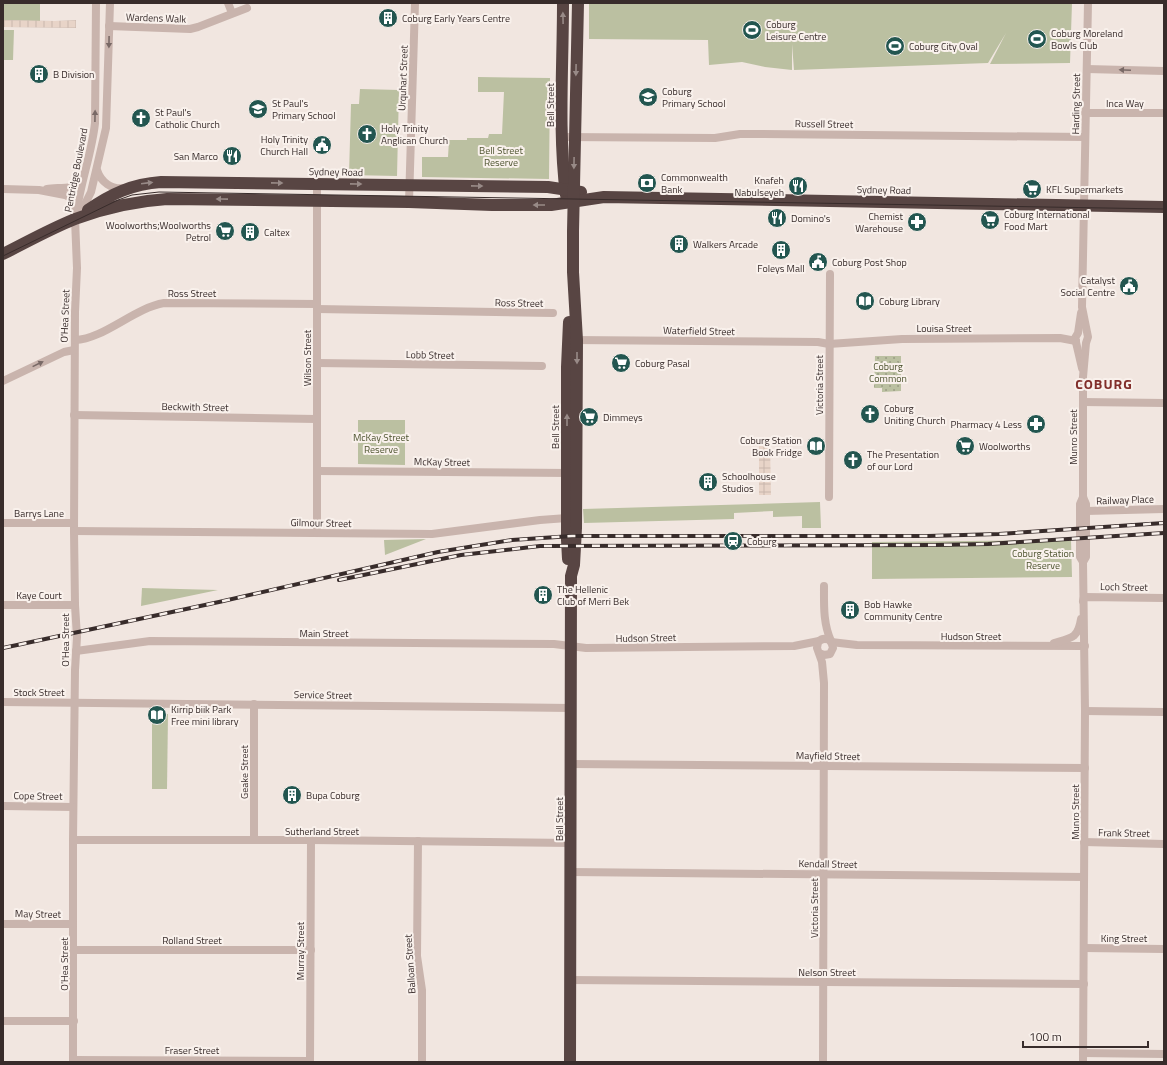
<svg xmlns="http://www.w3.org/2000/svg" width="1167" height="1065" font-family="'Titillium Web',sans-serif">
<defs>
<pattern id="grass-dots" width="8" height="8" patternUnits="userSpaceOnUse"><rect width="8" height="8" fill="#bbc0a1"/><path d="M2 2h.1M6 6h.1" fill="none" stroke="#999c83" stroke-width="1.8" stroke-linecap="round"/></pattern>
<pattern id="plaza-grid" width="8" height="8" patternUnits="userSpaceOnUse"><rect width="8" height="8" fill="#e8d4c8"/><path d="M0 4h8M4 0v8" fill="none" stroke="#c8b6ac"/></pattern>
</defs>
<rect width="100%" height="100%" fill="#f1e6e0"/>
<!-- grass -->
<path fill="url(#grass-dots)" d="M875,356H901V391L882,392V388H874Z"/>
<!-- park -->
<g fill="#bbc0a1">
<path d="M3,3H40V21L3,20Z"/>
<path d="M589,3H1072L1070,63L990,64L1006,33L988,63L794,70L792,44V70L765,67L742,62L709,65L708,40L589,39Z"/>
<path d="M3,30H14L13,60H3Z"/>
<path d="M478,77L550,78L549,179L422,177V157H448L449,140H467V138H488L489,134H502L504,92H478Z"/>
<path d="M360,89L399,90L397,176L349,175L351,104H359Z"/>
<path d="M358,420H405V465L358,464Z"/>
<path d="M820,502L821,528H802V516L773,517V511L734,513V519L584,523L583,509Z"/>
<path d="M426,539L385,555L384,540Z"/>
<path d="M1071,540L1072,577L872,579V542Z"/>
<path d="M142,588L218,590L141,606Z"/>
<path d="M152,714H168L167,789H152Z"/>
</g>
<!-- plaza -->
<g fill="url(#plaza-grid)">
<path d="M3,20L55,21L76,20V28L3,27Z"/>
<path d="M770,443L771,495H759V443Z"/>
</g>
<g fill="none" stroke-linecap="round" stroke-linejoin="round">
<!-- minor -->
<g stroke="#c9b4ad" stroke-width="8">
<path d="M228,3L232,13"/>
<path d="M109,26L190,29L198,27L247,8"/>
<path d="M1087,69L1164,71"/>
<path d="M1085,113H1164"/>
<path d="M562,137L715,138L740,134H763L1085,137"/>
<path d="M97,170C101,182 111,190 125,188"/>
<path d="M3,189L39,190L65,195L71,198L72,202L75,219L77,268L75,312L74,531L75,605L77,637L75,670L73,840V1062"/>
<path d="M47,189C58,187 74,190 82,181"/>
<path d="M409,202L415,3"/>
<path d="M77,210C81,181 92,152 95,123L96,3"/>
<path d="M75,219L85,204L91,192L106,128L110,3"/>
<path d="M317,309L553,313"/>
<path d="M1081,313L1078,333L1075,338L1082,368"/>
<path d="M75,340C104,339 134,308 164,303L317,304"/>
<path d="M572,340L818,342L829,344L902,339L1060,338L1076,341"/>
<path d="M317,363L542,366"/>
<path d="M3,381L64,352L74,350"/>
<path d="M1083,402L1164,403"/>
<path d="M74,415L316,419"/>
<path d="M317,471L568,473"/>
<path d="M829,497L830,274"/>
<path d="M1083,497L1080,504V557L1083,562"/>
<path d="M1086,511L1164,509"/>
<path d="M3,523H74"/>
<path d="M74,531L432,534L540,520L567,518"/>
<path d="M317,533V184"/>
<path d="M824,586C824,605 823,623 831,641"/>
<path d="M1083,601L1084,597L1164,598"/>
<path d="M3,605H75"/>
<path d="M831,642L857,645L1085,646"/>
<path d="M1054,643C1072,638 1078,638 1081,619"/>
<path d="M76,651L150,641L554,644L586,648L794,646L819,641"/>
<path d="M819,653L824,655L830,654L833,648L831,641C826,638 822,638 818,642L817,648L822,662L824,683L823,1062"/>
<path d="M3,702L571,708"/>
<path d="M254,704V840"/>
<path d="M1085,711L1164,712"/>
<path d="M571,764L1085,768"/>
<path d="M3,806L73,807"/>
<path d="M73,840H311L571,843"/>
<path d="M418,841L417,956L422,990V1062"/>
<path d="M1084,842L1164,844"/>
<path d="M571,872L1084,877"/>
<path d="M3,924H73"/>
<path d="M1084,948L1164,949"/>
<path d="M74,950H311"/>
<path d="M570,980L1084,984"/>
<path d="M3,1021H74"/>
<path d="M1083,1053L1164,1054"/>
<path d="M73,1060L310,1061"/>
<path d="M310,1062L311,840"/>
<path d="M1083,1062L1085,711L1083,562L1086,557V504L1083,497V377L1086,343L1088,337L1082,307L1088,3"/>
</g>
<!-- highway -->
<g stroke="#584543" stroke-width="12">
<path d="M563,3C563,67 558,131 566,195"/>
<path d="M88,210C111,194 132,184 161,182L548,187L581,192"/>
<path d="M3,254C27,242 50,229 75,219C104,208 136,201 167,199L409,202L492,205H551L604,197L1164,207"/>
<path d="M568,559L567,540V367L569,322"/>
<path d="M570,1062L571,576L574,565L576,528L577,340L573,272V231L578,3"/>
</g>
<!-- tram -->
<path stroke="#382c2b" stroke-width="1" d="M3,256L118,200L132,195L159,192L1164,209"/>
<defs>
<g id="rail">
<path d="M339,580L461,555L540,546L935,545L988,544L1164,533"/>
<path d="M3,648L219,602L438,552L512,540L572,536H928L999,534L1164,523"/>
</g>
</defs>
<!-- rail casing -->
<use href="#rail" stroke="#382c2b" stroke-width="4"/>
<!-- rail -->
<use href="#rail" stroke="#f9f1ec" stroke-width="2.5" stroke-dasharray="8" stroke-linecap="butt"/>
</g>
<!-- one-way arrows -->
<defs><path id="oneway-solid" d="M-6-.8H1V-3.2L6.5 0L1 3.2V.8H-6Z"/></defs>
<g fill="#988a87">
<use href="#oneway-solid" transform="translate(563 18) rotate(-91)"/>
<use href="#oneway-solid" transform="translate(576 70) rotate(91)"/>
<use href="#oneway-solid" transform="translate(574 163) rotate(91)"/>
<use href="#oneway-solid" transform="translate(147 183) rotate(-7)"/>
<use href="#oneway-solid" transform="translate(277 183) rotate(1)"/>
<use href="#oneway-solid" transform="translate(356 184) rotate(1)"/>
<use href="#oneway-solid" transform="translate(477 186) rotate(1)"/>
<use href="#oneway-solid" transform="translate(222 199) rotate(-179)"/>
<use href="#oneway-solid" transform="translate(539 205) rotate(180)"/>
<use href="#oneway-solid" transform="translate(577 358) rotate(90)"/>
<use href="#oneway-solid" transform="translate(567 420) rotate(-90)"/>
</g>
<g fill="#796966">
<use href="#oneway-solid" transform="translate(109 42) rotate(91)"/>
<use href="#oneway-solid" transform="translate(1125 70) rotate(-178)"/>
<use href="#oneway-solid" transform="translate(95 116) rotate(-89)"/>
<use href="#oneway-solid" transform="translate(38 364) rotate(-26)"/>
</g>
<!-- icons -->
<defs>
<symbol id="building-disc" viewBox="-11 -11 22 22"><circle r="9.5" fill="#235650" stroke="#f9f1ec"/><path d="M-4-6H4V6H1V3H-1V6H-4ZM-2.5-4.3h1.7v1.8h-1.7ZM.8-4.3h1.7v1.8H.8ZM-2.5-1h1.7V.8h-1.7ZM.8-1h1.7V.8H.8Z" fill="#fff"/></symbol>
<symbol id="stadium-disc" viewBox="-11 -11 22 22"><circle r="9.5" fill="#235650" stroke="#f9f1ec"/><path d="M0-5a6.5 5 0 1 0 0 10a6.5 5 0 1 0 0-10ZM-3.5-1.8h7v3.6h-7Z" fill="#fff"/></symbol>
<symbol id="school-disc" viewBox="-11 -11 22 22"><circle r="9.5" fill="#235650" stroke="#f9f1ec"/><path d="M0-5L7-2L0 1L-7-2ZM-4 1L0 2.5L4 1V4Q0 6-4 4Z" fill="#fff"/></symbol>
<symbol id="church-disc" viewBox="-11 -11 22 22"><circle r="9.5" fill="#235650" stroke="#f9f1ec"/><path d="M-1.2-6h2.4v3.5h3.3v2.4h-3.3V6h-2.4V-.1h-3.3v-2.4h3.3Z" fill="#fff"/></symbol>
<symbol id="civic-disc" viewBox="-11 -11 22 22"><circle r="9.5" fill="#235650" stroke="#f9f1ec"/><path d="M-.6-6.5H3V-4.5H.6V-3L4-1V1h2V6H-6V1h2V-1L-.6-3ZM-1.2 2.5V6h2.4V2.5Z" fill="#fff"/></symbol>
<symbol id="restaurant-disc" viewBox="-11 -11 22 22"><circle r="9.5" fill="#235650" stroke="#f9f1ec"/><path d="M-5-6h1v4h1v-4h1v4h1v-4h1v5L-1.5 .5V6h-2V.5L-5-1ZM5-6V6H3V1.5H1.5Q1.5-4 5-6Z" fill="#fff"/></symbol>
<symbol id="bank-disc" viewBox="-11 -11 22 22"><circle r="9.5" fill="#235650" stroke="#f9f1ec"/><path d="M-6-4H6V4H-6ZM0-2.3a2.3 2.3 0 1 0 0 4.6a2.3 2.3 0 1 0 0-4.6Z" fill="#fff"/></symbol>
<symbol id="supermarket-disc" viewBox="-11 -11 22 22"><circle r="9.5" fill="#235650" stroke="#f9f1ec"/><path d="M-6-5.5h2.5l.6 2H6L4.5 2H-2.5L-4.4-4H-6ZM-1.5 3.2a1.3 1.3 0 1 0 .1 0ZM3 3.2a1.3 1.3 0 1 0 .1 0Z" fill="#fff"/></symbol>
<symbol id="pharmacy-disc" viewBox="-11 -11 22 22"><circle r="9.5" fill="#235650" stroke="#f9f1ec"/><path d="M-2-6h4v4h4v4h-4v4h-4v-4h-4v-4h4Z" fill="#fff"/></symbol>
<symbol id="library-disc" viewBox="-11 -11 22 22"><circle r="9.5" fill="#235650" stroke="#f9f1ec"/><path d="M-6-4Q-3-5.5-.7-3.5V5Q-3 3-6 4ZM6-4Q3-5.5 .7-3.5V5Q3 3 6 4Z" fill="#fff"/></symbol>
<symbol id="station-disc" viewBox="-11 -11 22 22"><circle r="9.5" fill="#235650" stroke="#f9f1ec"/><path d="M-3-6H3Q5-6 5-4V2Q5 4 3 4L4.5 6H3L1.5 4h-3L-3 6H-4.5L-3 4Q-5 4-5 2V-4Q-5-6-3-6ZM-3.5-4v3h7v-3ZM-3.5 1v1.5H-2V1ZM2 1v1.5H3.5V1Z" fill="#fff"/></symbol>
</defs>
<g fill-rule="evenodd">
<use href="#building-disc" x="377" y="7" width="22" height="22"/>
<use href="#stadium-disc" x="741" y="19" width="22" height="22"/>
<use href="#stadium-disc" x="1026" y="28" width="22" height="22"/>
<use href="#stadium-disc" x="884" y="35" width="22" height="22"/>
<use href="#building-disc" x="28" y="63" width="22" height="22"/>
<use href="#school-disc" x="637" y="86" width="22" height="22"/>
<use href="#school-disc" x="247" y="98" width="22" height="22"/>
<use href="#church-disc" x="130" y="107" width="22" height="22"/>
<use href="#church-disc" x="356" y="123" width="22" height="22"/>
<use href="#civic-disc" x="311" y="134" width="22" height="22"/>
<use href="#restaurant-disc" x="221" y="145" width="22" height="22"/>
<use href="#bank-disc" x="636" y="172" width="22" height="22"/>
<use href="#restaurant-disc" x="787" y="175" width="22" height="22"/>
<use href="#supermarket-disc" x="1021" y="178" width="22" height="22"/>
<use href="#restaurant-disc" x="766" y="207" width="22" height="22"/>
<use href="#supermarket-disc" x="979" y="209" width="22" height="22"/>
<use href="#pharmacy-disc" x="906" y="211" width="22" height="22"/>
<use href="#supermarket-disc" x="214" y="220" width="22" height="22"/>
<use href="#building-disc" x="239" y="221" width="22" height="22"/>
<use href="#building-disc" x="668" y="233" width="22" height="22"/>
<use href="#building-disc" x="770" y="239" width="22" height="22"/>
<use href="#civic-disc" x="807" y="251" width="22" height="22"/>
<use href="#civic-disc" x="1118" y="275" width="22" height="22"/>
<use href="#library-disc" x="854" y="290" width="22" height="22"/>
<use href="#supermarket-disc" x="610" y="352" width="22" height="22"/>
<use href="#church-disc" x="859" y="403" width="22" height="22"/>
<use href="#supermarket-disc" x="578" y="406" width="22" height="22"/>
<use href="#pharmacy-disc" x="1025" y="413" width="22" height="22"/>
<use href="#library-disc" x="805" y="435" width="22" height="22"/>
<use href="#supermarket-disc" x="954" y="435" width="22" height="22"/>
<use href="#church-disc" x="842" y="449" width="22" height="22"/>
<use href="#building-disc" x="697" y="471" width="22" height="22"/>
<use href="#station-disc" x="722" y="530" width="22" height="22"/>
<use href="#building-disc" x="532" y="584" width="22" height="22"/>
<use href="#building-disc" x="839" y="599" width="22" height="22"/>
<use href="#library-disc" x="146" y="704" width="22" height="22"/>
<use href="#building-disc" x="281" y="784" width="22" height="22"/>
</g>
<g text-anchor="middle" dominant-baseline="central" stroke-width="4" stroke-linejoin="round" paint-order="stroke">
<!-- street labels -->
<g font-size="10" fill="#382c2b" stroke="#f9f1ec">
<text transform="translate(156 18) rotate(2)">Wardens Walk</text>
<text transform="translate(403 78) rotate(-88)">Urquhart Street</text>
<text x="1125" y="103">Inca Way</text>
<text transform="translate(1076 104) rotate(-89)">Harding Street</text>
<text transform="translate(550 105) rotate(-90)">Bell Street</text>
<text transform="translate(824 124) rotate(1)">Russell Street</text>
<text transform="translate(76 170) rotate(-79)">Pentridge Boulevard</text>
<text transform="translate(336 172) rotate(1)">Sydney Road</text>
<text transform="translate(884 190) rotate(1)">Sydney Road</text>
<text x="192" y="293">Ross Street</text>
<text transform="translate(519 303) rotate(1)">Ross Street</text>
<text transform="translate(65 316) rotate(-88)">O'Hea Street</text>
<text x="944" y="328">Louisa Street</text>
<text transform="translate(699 331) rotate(1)">Waterfield Street</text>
<text transform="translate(430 355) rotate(1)">Lobb Street</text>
<text transform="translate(307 358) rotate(-90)">Wilson Street</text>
<text transform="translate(819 385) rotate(-90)">Victoria Street</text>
<text transform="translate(195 407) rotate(1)">Beckwith Street</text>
<text transform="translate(555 427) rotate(-90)">Bell Street</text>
<text transform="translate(1073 437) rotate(-90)">Munro Street</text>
<text transform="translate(442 462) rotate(1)">McKay Street</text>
<text transform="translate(1125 500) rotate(-2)">Railway Place</text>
<text x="39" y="513">Barrys Lane</text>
<text transform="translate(321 523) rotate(1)">Gilmour Street</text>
<text transform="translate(1124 587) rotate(1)">Loch Street</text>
<text x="39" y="595">Kaye Court</text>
<text x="324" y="633">Main Street</text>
<text x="971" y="636">Hudson Street</text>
<text transform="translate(646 638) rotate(-1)">Hudson Street</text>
<text transform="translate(65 640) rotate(-90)">O'Hea Street</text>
<text x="39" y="692">Stock Street</text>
<text transform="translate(323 695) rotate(1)">Service Street</text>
<text transform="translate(828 756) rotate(1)">Mayfield Street</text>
<text transform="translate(244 772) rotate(-90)">Geake Street</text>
<text transform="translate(38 796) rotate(1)">Cope Street</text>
<text transform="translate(1075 812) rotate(-90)">Munro Street</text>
<text transform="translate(559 819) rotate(-90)">Bell Street</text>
<text x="322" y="831">Sutherland Street</text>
<text transform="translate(1124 833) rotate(1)">Frank Street</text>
<text transform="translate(828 864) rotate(1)">Kendall Street</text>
<text transform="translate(814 908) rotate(-90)">Victoria Street</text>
<text transform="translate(38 914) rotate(1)">May Street</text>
<text x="1124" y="938">King Street</text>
<text x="192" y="940">Rolland Street</text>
<text transform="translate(300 951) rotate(-90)">Murray Street</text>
<text transform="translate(64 964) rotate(-90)">O'Hea Street</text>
<text transform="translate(410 964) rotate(-94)">Balloan Street</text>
<text x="827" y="972">Nelson Street</text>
<text x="192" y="1050">Fraser Street</text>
</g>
<!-- poi labels -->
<g font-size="10" fill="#382c2b" stroke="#f9f1ec" text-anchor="start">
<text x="402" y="18">Coburg Early Years Centre</text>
<text x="766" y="24">Coburg<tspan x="766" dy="12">Leisure Centre</tspan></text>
<text x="1051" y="33">Coburg Moreland<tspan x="1051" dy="12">Bowls Club</tspan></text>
<text x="909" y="46">Coburg City Oval</text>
<text x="53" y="74">B Division</text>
<text x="662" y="91">Coburg<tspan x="662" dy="12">Primary School</tspan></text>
<text x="272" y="103">St Paul's<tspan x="272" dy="12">Primary School</tspan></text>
<text x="155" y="112">St Paul's<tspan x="155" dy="12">Catholic Church</tspan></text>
<text x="381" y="128">Holy Trinity<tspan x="381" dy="12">Anglican Church</tspan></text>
<text x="308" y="139" text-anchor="end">Holy Trinity<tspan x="308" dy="12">Church Hall</tspan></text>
<text x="218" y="156" text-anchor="end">San Marco</text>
<text x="661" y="177">Commonwealth<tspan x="661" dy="12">Bank</tspan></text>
<text x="784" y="180" text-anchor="end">Knafeh<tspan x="784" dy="12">Nabulseyeh</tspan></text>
<text x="1046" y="189">KFL Supermarkets</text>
<text x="1004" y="214">Coburg International<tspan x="1004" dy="12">Food Mart</tspan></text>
<text x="903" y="216" text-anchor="end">Chemist<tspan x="903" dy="12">Warehouse</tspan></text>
<text x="791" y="218">Domino's</text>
<text x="211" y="225" text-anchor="end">Woolworths;Woolworths<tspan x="211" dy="12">Petrol</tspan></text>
<text x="264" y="232">Caltex</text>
<text x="693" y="244">Walkers Arcade</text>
<text x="832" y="262">Coburg Post Shop</text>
<text x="781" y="268" text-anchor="middle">Foleys Mall</text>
<text x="1115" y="280" text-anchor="end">Catalyst<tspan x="1115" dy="12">Social Centre</tspan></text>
<text x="879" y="301">Coburg Library</text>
<text x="635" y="363">Coburg Pasal</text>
<text x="884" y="408">Coburg<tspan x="884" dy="12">Uniting Church</tspan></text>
<text x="603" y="417">Dimmeys</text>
<text x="1022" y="424" text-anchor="end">Pharmacy 4 Less</text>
<text x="802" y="440" text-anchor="end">Coburg Station<tspan x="802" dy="12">Book Fridge</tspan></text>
<text x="979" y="446">Woolworths</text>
<text x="867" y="454">The Presentation<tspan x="867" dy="12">of our Lord</tspan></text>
<text x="722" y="476">Schoolhouse<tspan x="722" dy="12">Studios</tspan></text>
<text x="747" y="541">Coburg</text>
<text x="557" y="589">The Hellenic<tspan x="557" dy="12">Club of Merri Bek</tspan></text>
<text x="864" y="604">Bob Hawke<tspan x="864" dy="12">Community Centre</tspan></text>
<text x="171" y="709">Kirrip biik Park<tspan x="171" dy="12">Free mini library</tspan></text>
<text x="306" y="795">Bupa Coburg</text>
</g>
<!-- park labels -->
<g font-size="10" fill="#4e5430" stroke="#f9f1ec">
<text x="501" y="150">Bell Street<tspan x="501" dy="12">Reserve</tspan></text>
<text x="888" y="366">Coburg<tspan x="888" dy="12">Common</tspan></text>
<text x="381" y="437">McKay Street<tspan x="381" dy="12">Reserve</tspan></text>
<text x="1043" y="553">Coburg Station<tspan x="1043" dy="12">Reserve</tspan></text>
</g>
<!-- district labels -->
<g font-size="14" font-weight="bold" letter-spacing="1" fill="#812e2a" stroke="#f9f1ec">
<text x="1104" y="383">COBURG</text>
</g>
</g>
<!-- border -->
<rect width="1167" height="1065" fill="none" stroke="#382c2b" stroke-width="8"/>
<!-- scale -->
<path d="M1023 1041v6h125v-6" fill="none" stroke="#382c2b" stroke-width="2"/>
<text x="1029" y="1041" font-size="12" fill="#382c2b" stroke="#f9f1ec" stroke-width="3" paint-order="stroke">100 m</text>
</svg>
